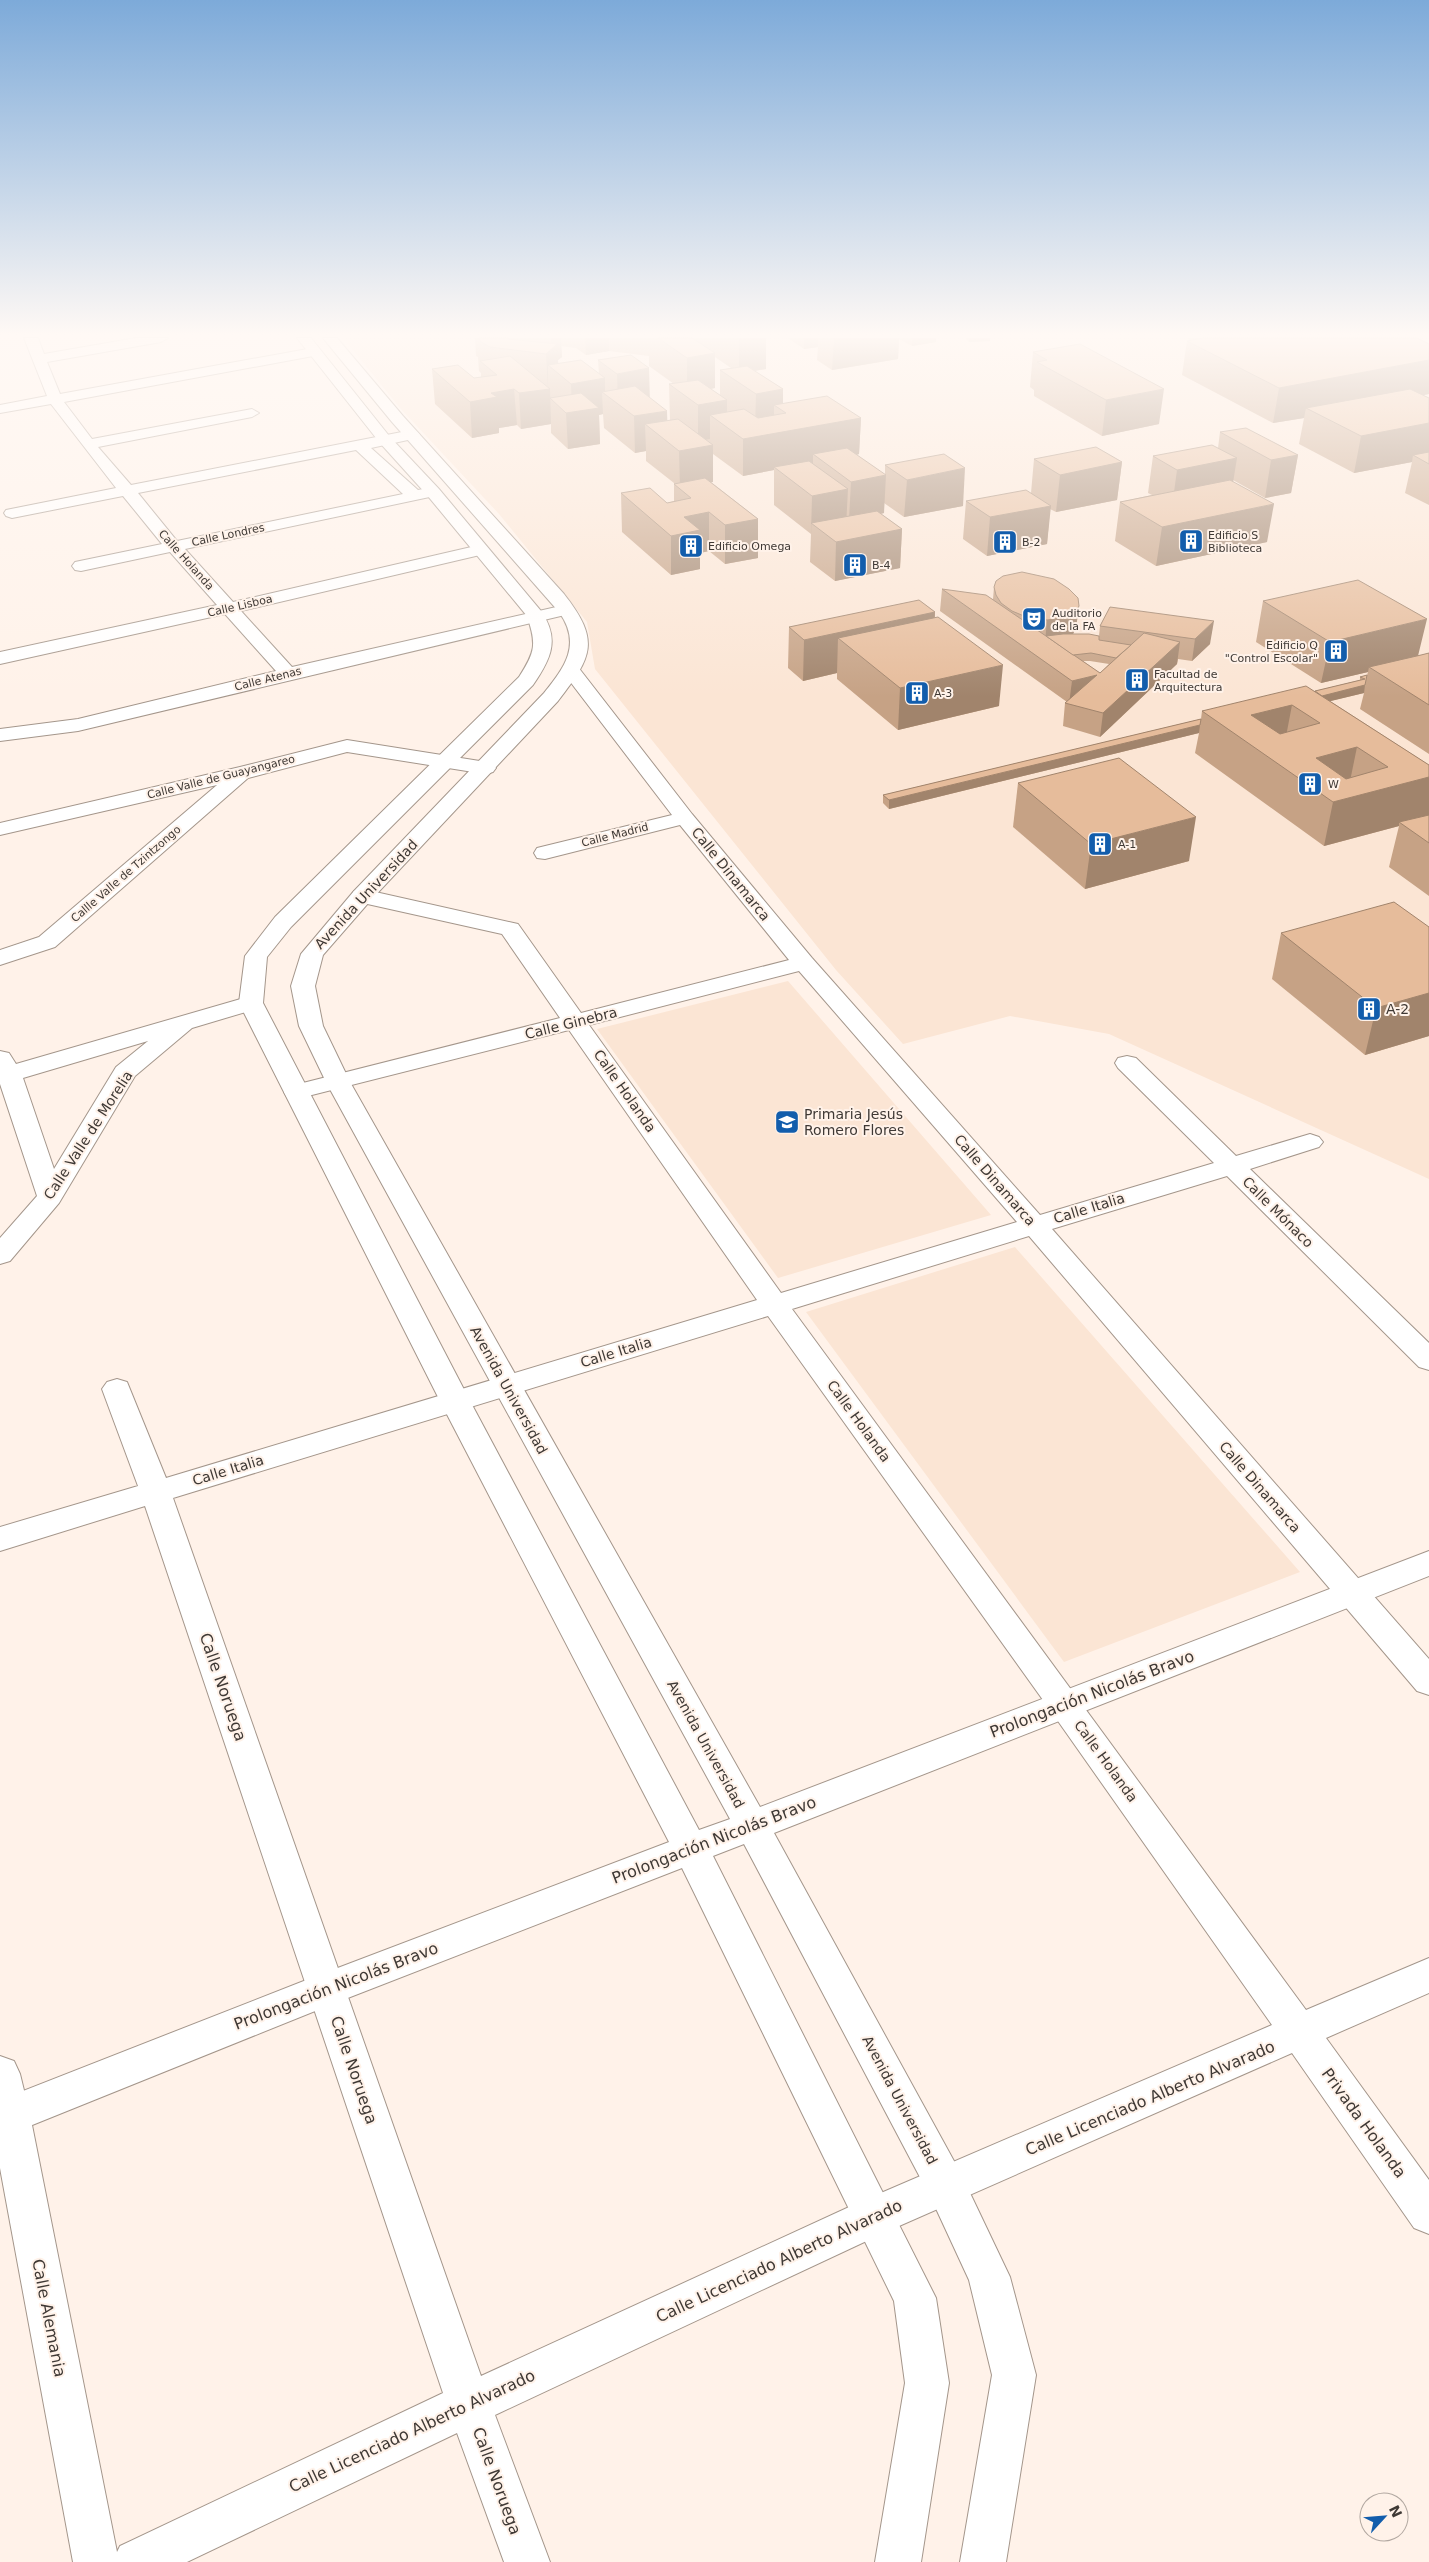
<svg xmlns="http://www.w3.org/2000/svg" width="1429" height="2562" font-family="'DejaVu Sans',sans-serif">
<rect width="100%" height="100%" fill="#fff2e9"/>
<!-- built -->
<g fill="#fbe5d4">
<path d="M343,338H1429V1179L1109,1034L1010,1016L903,1044L836,970L595,669L587,622L499,514L400,408Z"/>
<path d="M788,981L991,1215L778,1278L597,1029Z"/>
<path d="M1015,1247L1300,1572L1064,1662L806,1312Z"/>
</g>
<g fill="none" stroke-linecap="round" stroke-linejoin="round">
<defs>
<g id="street">
<path d="M24,338H38L44,354L136,338H168L161,342L47,362L60,394L313,348L318,349L320,352L318,355L313,356L64,402L92,439L252,409L259,413L252,417L98,447L131,485L412,430L417,432L420,435L417,438L371,448L418,490L433,487L441,492L439,495L185,549L233,602L480,545L488,550L480,555L241,611L292,667L565,605L571,606L574,610L571,614L565,615L78,731L0,741V729L78,719L276,671L225,614L0,664V652L217,605L170,552L81,571L75,570L72,566L75,562L162,544L123,496L12,518L6,516L4,513L6,510L116,488L51,404L0,413V405L47,396ZM356,450L403,494L177,541L138,493Z"/>
<path d="M571,665L578,667L692,814L812,958L1040,1215L1214,1163L1118,1068L1115,1063L1118,1058L1127,1056L1136,1058L1236,1156L1310,1134L1319,1137L1323,1142L1319,1147L1250,1169L1429,1343V1370L1419,1367L1227,1176L1052,1229L1429,1659V1695L1417,1691L1029,1236L792,1309L1306,2010L1429,1958V1993L1326,2038L1429,2180V2234L1414,2228L1292,2053L890,2230L495,2415L550,2562H504L457,2433L187,2562H73L0,2168V2056L14,2061L20,2074L30,2115L117,2552L120,2546L443,2393L145,1506L0,1551V1527L138,1486L102,1389L107,1382L117,1379L127,1382L166,1478L757,1300L569,1030L296,1099L287,1097L284,1092L287,1087L560,1018L502,934L354,901L351,896L354,891L362,889L518,924L581,1013L789,960L680,825L545,859L537,858L534,853L537,848L672,815L562,671L564,667ZM799,971L1017,1222L781,1293L589,1025ZM768,1316L1053,1714L1272,2025L860,2202L481,2376L173,1498Z"/>
<path d="M347,740L486,762L493,764L496,768L493,772L486,774L347,752L248,778L55,947L0,965V950L39,937L217,785L0,835V823L240,767Z"/>
<path d="M251,996L259,998L263,1003L259,1008L192,1028L135,1076L59,1203L10,1261L0,1264V1238L37,1196L0,1084V1051L9,1053L16,1064ZM148,1041L116,1067L54,1169L23,1078Z"/>
</g>
<path id="secondary" d="M297,338H311L390,437L439,489L541,611C561,640 550,660 533,685L291,927L267,957L263,1003L470,1401L699,1830L730,1819L326,1082L299,1026L291,986L301,954L354,891L544,693C565,667 582,644 559,612L392,422L323,338H337L403,416L564,594C601,641 592,657 558,701L370,901L323,955L315,986L323,1026L350,1082L760,1807L1429,1551V1576L774,1833L960,2172L1010,2277L1036,2375L1006,2562H960L992,2375L969,2280L932,2200L744,1844L713,1856L936,2298L949,2383L921,2562H875L905,2383L894,2301L682,1868L340,2001L0,2138V2100L314,1977L669,1842L440,1401L239,1003L245,956L275,917L519,677C535,652 537,645 527,616L427,495L380,443Z"/>
</defs>
<!-- street casing -->
<use href="#street" stroke="#a4968b" stroke-width="2"/>
<!-- secondary casing -->
<use href="#secondary" stroke="#a4968b" stroke-width="2"/>
<!-- street -->
<use href="#street" fill="#fff" fill-rule="evenodd"/>
<!-- secondary -->
<use href="#secondary" fill="#fff" fill-rule="evenodd"/>
</g>
<!-- wall -->
<g fill="#c6a285" fill-rule="evenodd">
<path d="M475,338H692L694,339V338H766V369L755,371L783,389V404L861,418L859,454L857,455L885,475V465L963,506L904,517L884,503V513L881,514L902,529L900,568L835,581L810,562L811,534L774,505V470L743,476L713,454V482H711L758,519V558L725,564L709,551L700,553V569L671,575L622,532L621,493L667,503L674,501V483L646,461V451L635,453L604,428L603,414L599,415L600,444L568,449L551,433V424L521,429L517,425L499,428V433L472,438L435,404L432,369L474,378L481,377V373L479,371L478,357L476,356ZM561,346L576,348L586,355L609,351L649,356V366L674,384H669L670,420L667,421L650,398L598,360L599,374L558,364V360L562,357ZM715,357L731,368L720,370V395L711,389L715,388Z"/>
<path d="M788,338H936V342L912,346L899,339L898,359L832,370L817,360L818,347L804,349Z"/>
<path d="M965,338H990V341L969,342Z"/>
<path d="M1186,338H1417L1429,344V394L1423,395L1429,398V505L1405,493L1412,462L1354,473L1299,444L1304,418L1273,423L1182,375L1187,341L1190,340Z"/>
<path d="M1033,352L1159,424L1102,436L1034,396V390L1030,387Z"/>
<path d="M1220,432L1298,455L1291,493L1265,498L1233,480V481L1267,542L1156,566L1115,541L1120,502L1152,495L1148,493L1153,456L1218,448Z"/>
<path d="M1034,459L1122,462L1117,500L1056,512L1050,509L1047,544L987,556L963,539L966,501L1031,493Z"/>
<path d="M994,587L1079,606L1076,628L1073,634L1099,636L1100,626L1110,607L1210,644L1192,661L1178,659L1177,664L1100,737L1063,726L1065,703L1067,702L940,611L942,589L993,599ZM1083,661H1090L1109,664L1100,673Z"/>
<path d="M1263,601L1418,656L1429,653V754L1360,709L1364,693L1330,701L1429,765V896L1389,867L1399,826L1324,846L1195,753L1199,733L889,809L883,803V795L1201,719L1202,711L1315,691L1360,680V677L1367,675L1368,672L1321,683L1256,642Z"/>
<path d="M935,612V617L999,706L898,730L837,679V673L803,681L788,668L789,627Z"/>
<path d="M1018,783L1189,861L1085,889L1013,827Z"/>
<path d="M1429,927V1036L1365,1055L1272,979L1281,933Z"/>
</g>
<!-- shaded-wall -->
<g fill="#a1846c">
<path d="M551,338H561L562,357L558,360L559,374L548,365V388L546,354L551,349Z"/>
<path d="M585,338H609V351L586,355Z"/>
<path d="M744,338H766V369L739,373V339Z"/>
<path d="M804,338H818V347L804,349Z"/>
<path d="M834,338H899L898,359L832,370Z"/>
<path d="M912,338H936V342L912,346Z"/>
<path d="M969,338H990V341L969,342Z"/>
<path d="M715,353V388L687,393V358Z"/>
<path d="M1429,360V394L1319,415L1306,408L1304,418L1273,423L1279,388Z"/>
<path d="M649,368L650,403L618,404L617,374Z"/>
<path d="M605,378V394L602,392L603,414L599,415L600,444L568,449L566,413L572,412L571,384Z"/>
<path d="M514,389L517,425L499,428V433L472,438L470,402L491,393Z"/>
<path d="M550,389L551,424L521,429L519,393Z"/>
<path d="M783,389V411L774,405V427L755,430L756,394Z"/>
<path d="M1164,389L1159,424L1102,436L1106,400Z"/>
<path d="M727,400V427L710,415V439L698,441V405Z"/>
<path d="M667,411L668,442L645,424L646,451L635,453L634,416Z"/>
<path d="M861,418L859,454L822,461L813,454V463L774,467V470L743,476V439Z"/>
<path d="M1429,423V458L1413,455L1412,462L1354,473L1361,436Z"/>
<path d="M713,445V482L680,488L679,451Z"/>
<path d="M1298,455L1291,493L1265,498L1271,460Z"/>
<path d="M1237,458L1231,495L1172,507L1177,470Z"/>
<path d="M1122,462L1117,500L1056,512L1060,475Z"/>
<path d="M965,468L963,506L904,517L907,480Z"/>
<path d="M886,475L884,513L849,520L851,482Z"/>
<path d="M848,489L846,527L811,523V534L812,496Z"/>
<path d="M1274,504L1267,542L1156,566L1162,527Z"/>
<path d="M1051,506L1047,544L987,556L990,517Z"/>
<path d="M709,512V551L700,553V569L671,575V536L684,517Z"/>
<path d="M758,519V558L725,564V525Z"/>
<path d="M902,529L900,568L835,581L836,542Z"/>
<path d="M1079,606L1076,628L1073,634L1045,642L1047,620Z"/>
<path d="M935,612L932,653L838,638L837,673L803,681L804,640Z"/>
<path d="M1427,619L1417,660L1369,667L1368,672L1321,683L1330,642Z"/>
<path d="M1214,621L1210,644L1192,661L1195,639Z"/>
<path d="M1180,642L1177,664L1100,737L1103,713Z"/>
<path d="M1003,665L999,706L898,730L900,688Z"/>
<path d="M1097,675L1069,704L1072,681Z"/>
<path d="M1365,685L1364,693L1298,709L1292,705L1284,747L1217,721Z"/>
<path d="M1200,725L1199,733L889,809V800Z"/>
<path d="M1357,747L1348,791L1316,758Z"/>
<path d="M1429,777V818L1399,822V826L1324,846L1333,802Z"/>
<path d="M1196,817L1189,861L1085,889L1091,844Z"/>
<path d="M1429,993V1036L1365,1055L1376,1008Z"/>
</g>
<!-- building -->
<g fill="#e6bc9b" stroke="#a1846c" fill-rule="evenodd">
<path d="M478,338H509L508,339L557,344L546,354L490,347L481,342Z"/>
<path d="M658,338H692L715,353L687,358Z"/>
<path d="M1203,338H1417L1429,344V360L1279,388L1187,341Z"/>
<path d="M1080,344L1164,389L1106,400L1037,362L1047,360L1033,352Z"/>
<path d="M631,355L649,368L617,374L598,360Z"/>
<path d="M510,356L550,389L519,393L514,389L491,393L497,397L470,402L432,369L458,365L474,378L497,375L480,361Z"/>
<path d="M581,360L605,378L571,384L548,365Z"/>
<path d="M747,366L783,389L756,394L720,370Z"/>
<path d="M698,380L727,400L698,405L669,384Z"/>
<path d="M635,386L667,411L634,416L602,392Z"/>
<path d="M1410,389L1429,398V423L1361,436L1306,408Z"/>
<path d="M581,393L599,408L566,413L550,398Z"/>
<path d="M827,396L861,418L743,439L710,415L744,409L758,418L786,413L774,405Z"/>
<path d="M678,419L713,445L679,451L645,424Z"/>
<path d="M1246,428L1298,455L1271,460L1220,432Z"/>
<path d="M1212,445L1237,458L1177,470L1153,456Z"/>
<path d="M1096,447L1122,462L1060,475L1034,459Z"/>
<path d="M847,448L886,475L851,482L813,454Z"/>
<path d="M1429,452V464L1413,455Z"/>
<path d="M944,454L965,468L907,480L885,465Z"/>
<path d="M809,461L848,489L812,496L774,467Z"/>
<path d="M705,478L758,519L725,525L709,512L684,517L700,530L671,536L621,493L650,488L667,503L691,498L674,484Z"/>
<path d="M1230,480L1274,504L1162,527L1120,502Z"/>
<path d="M1026,490L1051,506L990,517L966,501Z"/>
<path d="M877,511L902,529L836,542L811,523Z"/>
<path d="M1022,572L1054,579L1069,589L1078,598L1079,606L1076,612L1068,617L1047,620L1024,616L1012,611L1001,603L996,595L994,587L996,581L1003,576Z"/>
<path d="M1358,580L1427,619L1330,642L1263,601Z"/>
<path d="M942,589L986,595L1100,673L1144,633L1180,642L1103,713L1065,703L1097,675L1072,681Z"/>
<path d="M919,600L935,612L804,640L789,627Z"/>
<path d="M1110,607L1214,621L1195,639L1100,626Z"/>
<path d="M938,617L1003,665L900,688L838,638Z"/>
<path d="M1063,634H1089L1099,636V640L1131,645L1116,658L1091,653L1073,655L1046,636Z"/>
<path d="M1429,653V705L1369,667L1421,655Z"/>
<path d="M1367,675L1365,685L1322,696L1315,691L1365,679L1360,677Z"/>
<path d="M1306,686L1429,765V777L1333,802L1202,711ZM1292,705L1320,723L1280,734L1251,715ZM1357,747L1388,767L1346,779L1316,758Z"/>
<path d="M1201,719L1200,725L889,800L883,795Z"/>
<path d="M1119,758L1196,817L1091,844L1018,783Z"/>
<path d="M1429,815V843L1399,822Z"/>
<path d="M1394,902L1429,927V993L1376,1008L1281,933Z"/>
</g>
<!-- sky -->
<linearGradient id="sky" x2="0" y2="1"><stop stop-color="#7daad9"/><stop offset="0.48" stop-color="#fff9f5"/><stop offset="1" stop-color="#fff9f5" stop-opacity="0"/></linearGradient>
<rect width="1429" height="697" fill="url(#sky)"/>
<!-- icons -->
<defs>
<symbol id="building-square" viewBox="-11 -11 22 22"><rect x="-9" y="-9" width="18" height="18" rx="4" fill="#125dac" stroke="#fff2e9"/><path d="M-4-6H4V6H1V3H-1V6H-4ZM-2.5-4.3h1.7v1.8h-1.7ZM.8-4.3h1.7v1.8H.8ZM-2.5-1h1.7V.8h-1.7ZM.8-1h1.7V.8H.8Z" fill="#fff"/></symbol>
<symbol id="theatre-square" viewBox="-11 -11 22 22"><rect x="-9" y="-9" width="18" height="18" rx="4" fill="#125dac" stroke="#fff2e9"/><path d="M-5-5.5Q0-4 5-5.5V0Q5 5 0 6Q-5 5-5 0ZM-3.3-2.5H-1v1.5H-3.3ZM1-2.5H3.3v1.5H1ZM-2.8 1Q0 5.5 2.8 1Z" fill="#fff"/></symbol>
<symbol id="school-square" viewBox="-11 -11 22 22"><rect x="-9" y="-9" width="18" height="18" rx="4" fill="#125dac" stroke="#fff2e9"/><path d="M0-5L7-2L0 1L-7-2ZM-4 1L0 2.5L4 1V4Q0 6-4 4Z" fill="#fff"/></symbol>
</defs>
<g fill-rule="evenodd">
<use href="#building-square" x="1177" y="527" width="28" height="28"/>
<use href="#building-square" x="991" y="528" width="28" height="28"/>
<use href="#building-square" x="677" y="532" width="28" height="28"/>
<use href="#building-square" x="841" y="551" width="28" height="28"/>
<use href="#theatre-square" x="1020" y="605" width="28" height="28"/>
<use href="#building-square" x="1322" y="637" width="28" height="28"/>
<use href="#building-square" x="1123" y="666" width="28" height="28"/>
<use href="#building-square" x="903" y="679" width="28" height="28"/>
<use href="#building-square" x="1296" y="770" width="28" height="28"/>
<use href="#building-square" x="1086" y="830" width="28" height="28"/>
<use href="#building-square" x="1355" y="995" width="28" height="28"/>
<use href="#school-square" x="773" y="1108" width="28" height="28"/>
</g>
<g text-anchor="middle" dominant-baseline="central" stroke-width="4" stroke-linejoin="round" paint-order="stroke">
<!-- far-street labels -->
<g font-size="11" fill="#3f3935" stroke="#fff2e9">
<text transform="translate(228 535) rotate(-12)">Calle Londres</text>
<text transform="translate(186 560) rotate(48)">Calle Holanda</text>
<text transform="translate(240 606) rotate(-13)">Calle Lisboa</text>
<text transform="translate(268 679) rotate(-14)">Calle Atenas</text>
<text transform="translate(221 777) rotate(-14)">Calle Valle de Guayangareo</text>
<text transform="translate(615 835) rotate(-14)">Calle Madrid</text>
<text transform="translate(126 874) rotate(-41)">Callle Valle de Tzintzongo</text>
</g>
<!-- far-poi labels -->
<g font-size="11" fill="#3f3935" stroke="#fff2e9" text-anchor="start">
<text x="1208" y="535">Edificio S<tspan x="1208" dy="13">Biblioteca</tspan></text>
<text x="1022" y="542">B-2</text>
<text x="708" y="546">Edificio Omega</text>
<text x="872" y="565">B-4</text>
<text x="1052" y="613">Auditorio<tspan x="1052" dy="13">de la FA</tspan></text>
<text x="1318" y="645" text-anchor="end">Edificio Q<tspan x="1318" dy="13">"Control Escolar"</tspan></text>
<text x="1154" y="674">Facultad de<tspan x="1154" dy="13">Arquitectura</tspan></text>
<text x="934" y="693">A-3</text>
<text x="1328" y="784">W</text>
<text x="1118" y="844">A-1</text>
</g>
<!-- street labels -->
<g font-size="14" fill="#3f3935" stroke="#fff2e9">
<text transform="translate(731 874) rotate(51)">Calle Dinamarca</text>
<text transform="translate(366 894) rotate(-47)">Avenida Universidad</text>
<text transform="translate(571 1023) rotate(-14)">Calle Ginebra</text>
<text transform="translate(625 1091) rotate(55)">Calle Holanda</text>
<text transform="translate(88 1135) rotate(-57)">Calle Valle de Morelia</text>
<text transform="translate(995 1180) rotate(49)">Calle Dinamarca</text>
<text transform="translate(1089 1208) rotate(-17)">Calle Italia</text>
<text transform="translate(1278 1212) rotate(45)">Calle Mónaco</text>
<text transform="translate(616 1352) rotate(-17)">Calle Italia</text>
<text transform="translate(509 1390) rotate(61)">Avenida Universidad</text>
<text transform="translate(859 1421) rotate(54)">Calle Holanda</text>
<text transform="translate(228 1470) rotate(-17)">Calle Italia</text>
<text transform="translate(1260 1487) rotate(49)">Calle Dinamarca</text>
<text transform="translate(706 1744) rotate(61)">Avenida Universidad</text>
<text transform="translate(1106 1761) rotate(54)">Calle Holanda</text>
<text transform="translate(900 2100) rotate(62)">Avenida Universidad</text>
</g>
<!-- poi labels -->
<g font-size="14" fill="#3f3935" stroke="#fff2e9" text-anchor="start">
<text x="1386" y="1009">A-2</text>
<text x="804" y="1114">Primaria Jesús<tspan x="804" dy="16">Romero Flores</tspan></text>
</g>
<!-- near-street labels -->
<g font-size="16" fill="#3f3935" stroke="#fff2e9">
<text transform="translate(223 1687) rotate(71)">Calle Noruega</text>
<text transform="translate(1092 1694) rotate(-21)">Prolongación Nicolás Bravo</text>
<text transform="translate(714 1840) rotate(-21)">Prolongación Nicolás Bravo</text>
<text transform="translate(336 1986) rotate(-21)">Prolongación Nicolás Bravo</text>
<text transform="translate(354 2070) rotate(71)">Calle Noruega</text>
<text transform="translate(1150 2098) rotate(-23)">Calle Licenciado Alberto Alvarado</text>
<text transform="translate(1364 2123) rotate(54)">Privada Holanda</text>
<text transform="translate(779 2261) rotate(-25)">Calle Licenciado Alberto Alvarado</text>
<text transform="translate(49 2318) rotate(79)">Calle Alemania</text>
<text transform="translate(412 2431) rotate(-25)">Calle Licenciado Alberto Alvarado</text>
<text transform="translate(497 2481) rotate(70)">Calle Noruega</text>
</g>
</g>
<!-- north arrow -->
<g transform="translate(1384 2517) rotate(64)"><circle r="24" fill="#fff2e9" stroke="#b2a8a1"/>
<path d="M0-4L9 19L0 12L-9 19Z" fill="#125dac"/>
<text y="-8" font-size="14" font-weight="bold" text-anchor="middle" fill="#3f3935">N</text>
</g>
</svg>
